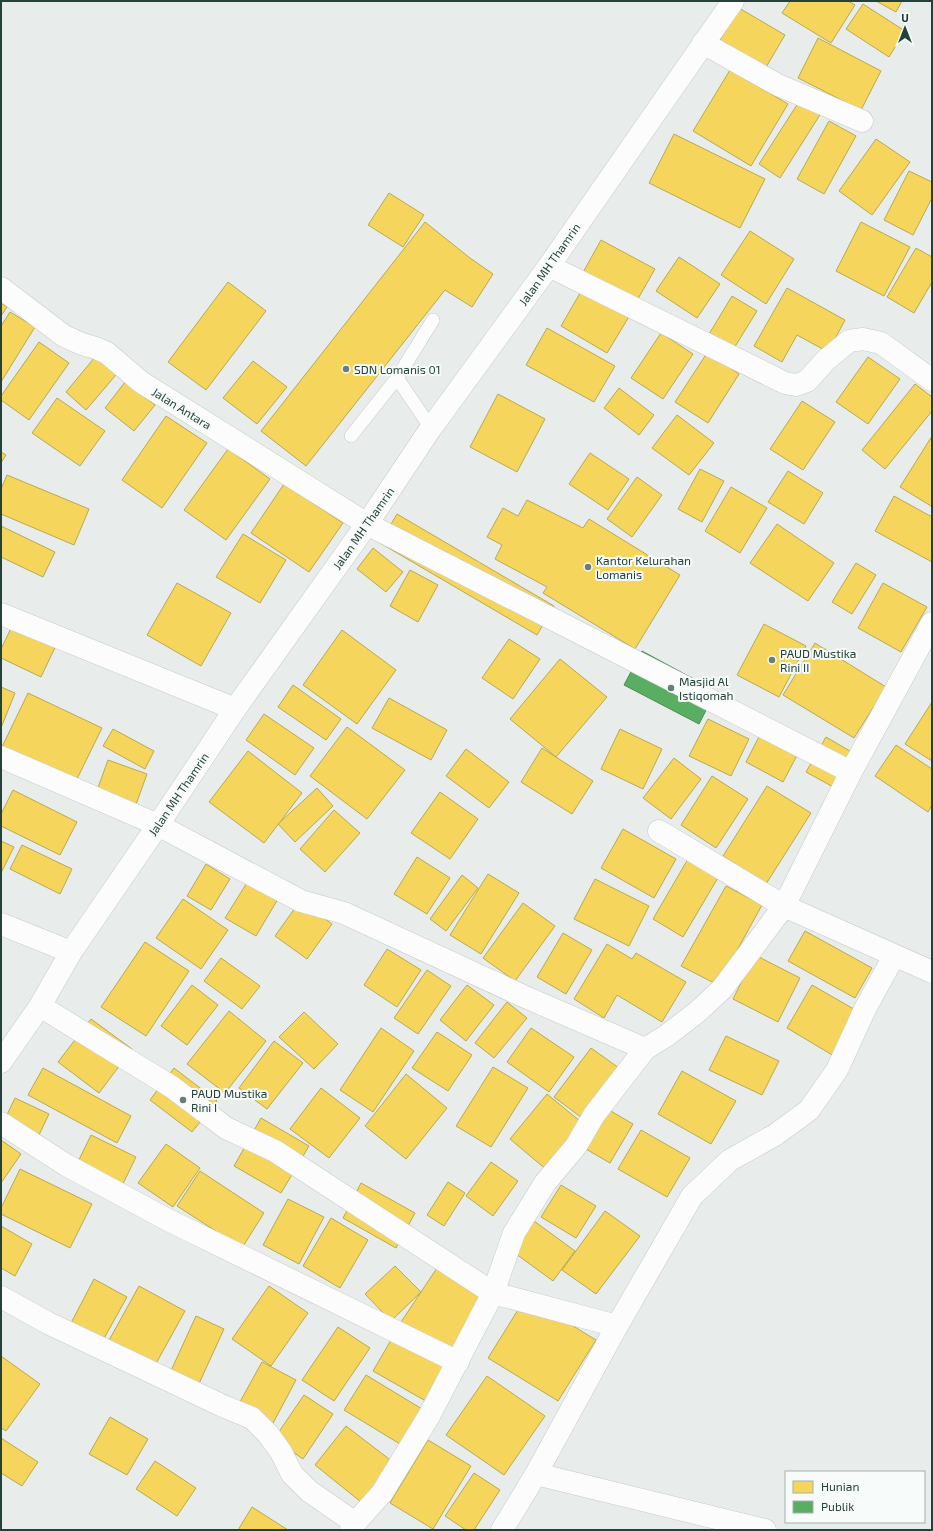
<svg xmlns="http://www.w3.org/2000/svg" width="933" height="1531" font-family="'Exo 2',sans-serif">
<rect width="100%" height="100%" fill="#e8edeb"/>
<!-- homes -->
<g fill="#f6d55c" stroke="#b7a952">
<path d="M790,1H848L855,5L831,43L782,13Z"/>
<path d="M876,1H902L896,12Z"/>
<path d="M863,4L905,31L889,57L846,29Z"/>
<path d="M739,8L785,35L762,74L716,47Z"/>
<path d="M818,38L881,71L861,110L798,78Z"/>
<path d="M730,70L788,104L751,166L693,131Z"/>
<path d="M802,97L823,110L780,178L759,164Z"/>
<path d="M829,121L856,136L824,194L797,179Z"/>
<path d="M674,134L765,179L740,228L649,183Z"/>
<path d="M876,139L910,162L872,215L839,191Z"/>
<path d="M909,171L932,182V198L913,235L884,220Z"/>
<path d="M389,193L424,215L403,247L368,225Z"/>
<path d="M425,222L470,258L493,274L472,307L445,290L306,466L261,431Z"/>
<path d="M861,222L910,247L884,296L836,271Z"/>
<path d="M750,231L794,259L766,304L721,275Z"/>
<path d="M601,240L655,269L635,304L581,276Z"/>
<path d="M916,248L932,257V282L914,313L887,297Z"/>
<path d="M679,257L720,284L697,318L656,291Z"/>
<path d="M228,282L266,311L206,390L168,362Z"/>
<path d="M583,288L630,315L607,353L561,326Z"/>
<path d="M787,288L845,320L828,352L797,335L782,362L754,346Z"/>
<path d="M732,296L757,311L731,353L706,339Z"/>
<path d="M1,303L7,307L1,316Z"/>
<path d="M10,312L35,327L1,382V326Z"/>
<path d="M547,328L615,366L594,402L526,365Z"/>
<path d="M661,333L693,354L663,399L631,378Z"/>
<path d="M39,342L69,363L29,420L1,400V396Z"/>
<path d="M100,351L121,369L86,410L66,392Z"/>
<path d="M707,353L739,374L708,423L675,402Z"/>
<path d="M868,357L900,379L868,424L836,402Z"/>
<path d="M253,361L287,387L257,424L223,398Z"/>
<path d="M125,382L155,405L134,431L105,408Z"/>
<path d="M915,384L932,397V411L885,469L862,450Z"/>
<path d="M619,388L654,415L639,435L604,408Z"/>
<path d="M498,394L545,419L517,472L470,447Z"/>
<path d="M57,398L105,431L80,466L32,433Z"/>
<path d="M802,401L835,422L803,470L770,449Z"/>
<path d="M677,415L714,443L689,475L652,448Z"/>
<path d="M166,416L207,443L162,508L122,480Z"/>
<path d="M932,436V505L931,506L900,487Z"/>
<path d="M228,449L270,479L226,540L184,510Z"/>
<path d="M1,452L6,455L1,463Z"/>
<path d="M590,453L629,479L608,510L569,484Z"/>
<path d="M700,469L724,481L702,522L678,509Z"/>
<path d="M788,471L823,493L804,524L768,502Z"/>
<path d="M7,475L89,509L74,545L1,514V489Z"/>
<path d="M637,477L662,495L632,537L607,519Z"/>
<path d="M284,484L343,523L309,572L251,533Z"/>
<path d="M731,487L767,508L740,553L705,531Z"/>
<path d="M894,496L932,517V562L875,531Z"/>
<path d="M527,500L583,528L589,519L680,575L635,649L543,593L547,587L495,559L502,545L487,537L503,508L518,516Z"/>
<path d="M397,514L554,606L537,635L380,543Z"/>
<path d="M777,524L834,563L808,601L750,563Z"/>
<path d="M1,526L55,552L43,577L1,557Z"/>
<path d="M243,534L286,560L260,603L216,577Z"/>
<path d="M373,548L403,572L386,592L357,569Z"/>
<path d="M856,563L876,575L852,614L832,602Z"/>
<path d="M410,570L438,585L418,622L390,606Z"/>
<path d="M177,583L231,613L201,666L147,635Z"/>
<path d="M883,583L927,607L901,652L858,628Z"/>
<path d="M18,614L61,635L41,677L1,658V649Z"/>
<path d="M764,624L806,646L779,697L737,675Z"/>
<path d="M342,630L396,670L357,724L303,685Z"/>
<path d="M509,639L540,659L513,699L482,678Z"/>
<path d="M815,643L886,687L854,738L783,695Z"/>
<path d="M560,659L607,697L556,757L510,719Z"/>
<path d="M293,685L341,719L326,740L278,707Z"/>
<path d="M1,687L15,693L1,728Z"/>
<path d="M28,693L102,728L75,783L2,747Z"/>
<path d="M389,698L447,730L431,760L372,728Z"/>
<path d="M932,702V761L905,744Z"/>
<path d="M264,714L314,748L295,775L246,740Z"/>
<path d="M708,719L749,739L731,776L689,756Z"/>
<path d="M347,727L405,770L367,819L310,776Z"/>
<path d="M764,727L802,746L783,782L746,762Z"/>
<path d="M113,729L154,751L145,769L103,746Z"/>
<path d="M620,729L662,749L643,789L601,769Z"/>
<path d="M826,737L855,754L835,788L806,772Z"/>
<path d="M896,745L932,769V805L928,812L875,776Z"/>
<path d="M542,748L593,781L572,814L521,782Z"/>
<path d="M466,749L509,782L489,808L446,776Z"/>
<path d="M248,751L302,793L264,843L209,802Z"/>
<path d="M674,758L701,779L671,819L643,798Z"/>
<path d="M108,760L147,774L134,810L95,796Z"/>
<path d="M712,776L748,799L716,848L681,825Z"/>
<path d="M767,786L811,813L766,884L723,856Z"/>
<path d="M317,788L333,806L295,842L278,824Z"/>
<path d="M13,790L77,822L60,855L1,826V814Z"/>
<path d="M440,792L478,819L450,859L411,833Z"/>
<path d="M334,810L360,833L325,872L300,849Z"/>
<path d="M623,829L676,859L654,898L601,868Z"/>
<path d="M1,841L14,847L1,873Z"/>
<path d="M22,845L72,869L60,894L10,869Z"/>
<path d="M417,857L450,878L427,914L394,894Z"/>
<path d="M688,859L719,876L683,937L653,919Z"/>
<path d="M206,864L230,879L211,910L187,896Z"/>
<path d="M488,874L519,893L481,954L450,935Z"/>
<path d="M462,875L478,888L446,931L430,919Z"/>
<path d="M595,879L649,906L629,946L574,919Z"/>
<path d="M248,881L278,899L256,936L225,918Z"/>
<path d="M726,886L762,905L718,985L681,966Z"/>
<path d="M183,899L228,930L201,969L156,938Z"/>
<path d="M300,901L332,924L307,959L275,936Z"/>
<path d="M523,903L555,926L515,981L483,958Z"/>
<path d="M805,931L872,968L855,998L788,961Z"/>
<path d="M563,933L592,950L566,994L537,977Z"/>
<path d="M145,942L189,971L146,1036L101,1007Z"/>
<path d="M607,944L632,959L636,953L686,982L662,1022L617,995L604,1018L574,999Z"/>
<path d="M387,949L421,970L397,1007L364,985Z"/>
<path d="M755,955L800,978L778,1022L733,999Z"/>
<path d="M221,958L260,986L242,1009L204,981Z"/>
<path d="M427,970L451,986L418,1034L394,1018Z"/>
<path d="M192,985L218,1005L187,1045L161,1026Z"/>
<path d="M467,985L494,1005L466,1041L440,1020Z"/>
<path d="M812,985L859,1012L834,1056L787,1028Z"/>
<path d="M507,1002L527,1018L494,1058L475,1043Z"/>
<path d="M229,1011L266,1041L225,1093L187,1064Z"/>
<path d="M304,1012L338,1044L314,1069L279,1037Z"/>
<path d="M91,1019L132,1049L99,1093L58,1062Z"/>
<path d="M381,1028L414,1051L373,1112L340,1090Z"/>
<path d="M531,1028L574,1057L549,1092L507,1062Z"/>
<path d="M437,1032L472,1055L448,1091L412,1068Z"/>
<path d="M726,1036L779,1061L762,1095L709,1070Z"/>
<path d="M274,1041L303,1063L267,1109L239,1088Z"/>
<path d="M591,1048L619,1068L582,1118L554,1097Z"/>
<path d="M493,1067L528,1088L491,1147L456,1126Z"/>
<path d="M43,1068L131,1116L117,1143L28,1095Z"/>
<path d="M174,1068L217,1101L192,1132L150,1100Z"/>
<path d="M682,1071L736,1101L711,1144L658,1114Z"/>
<path d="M406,1074L447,1108L406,1159L365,1126Z"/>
<path d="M321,1088L360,1118L329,1158L290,1129Z"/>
<path d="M547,1094L586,1126L548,1171L510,1139Z"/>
<path d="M15,1098L49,1114L38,1137L4,1121Z"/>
<path d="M602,1106L633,1124L610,1163L579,1145Z"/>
<path d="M261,1118L309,1146L281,1193L234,1166Z"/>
<path d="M641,1130L690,1158L667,1197L618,1169Z"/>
<path d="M91,1135L136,1157L121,1188L76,1166Z"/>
<path d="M1,1140L21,1154L1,1183Z"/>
<path d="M166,1144L200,1168L173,1207L138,1183Z"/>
<path d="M491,1162L518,1181L493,1216L466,1196Z"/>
<path d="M20,1169L92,1204L70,1248L1,1214V1208Z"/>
<path d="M200,1171L264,1213L242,1248L177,1206Z"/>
<path d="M448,1182L465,1193L444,1226L427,1215Z"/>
<path d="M361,1183L415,1213L396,1248L343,1218Z"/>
<path d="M561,1185L596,1206L576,1238L541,1217Z"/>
<path d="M288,1199L324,1217L299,1264L263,1245Z"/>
<path d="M605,1211L640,1236L596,1294L562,1270Z"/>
<path d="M331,1218L368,1240L340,1288L303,1266Z"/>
<path d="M534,1221L575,1251L553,1281L512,1251Z"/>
<path d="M1,1226L32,1244L15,1276L1,1268Z"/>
<path d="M439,1265L488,1297L450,1354L401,1322Z"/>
<path d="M395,1266L421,1292L391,1321L365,1294Z"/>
<path d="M94,1279L127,1297L102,1342L70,1325Z"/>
<path d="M139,1286L185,1311L153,1369L107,1344Z"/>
<path d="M269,1286L308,1313L271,1366L232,1339Z"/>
<path d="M526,1297L596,1340L558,1401L488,1358Z"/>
<path d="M196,1316L224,1329L197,1388L169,1375Z"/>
<path d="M338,1327L370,1348L334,1401L302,1380Z"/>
<path d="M394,1335L451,1368L431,1404L373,1371Z"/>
<path d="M1,1356L40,1384L6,1431L1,1428Z"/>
<path d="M262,1362L296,1380L271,1427L236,1409Z"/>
<path d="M366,1375L427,1412L405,1447L344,1410Z"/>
<path d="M487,1376L545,1416L504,1475L446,1435Z"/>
<path d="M304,1395L333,1414L303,1459L274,1439Z"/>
<path d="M110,1417L148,1439L127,1475L89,1454Z"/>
<path d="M346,1426L393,1462L361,1502L315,1465Z"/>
<path d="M1,1438L38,1462L22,1486L1,1473Z"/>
<path d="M428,1440L471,1466L433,1529L390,1503Z"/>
<path d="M155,1461L196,1488L177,1516L136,1489Z"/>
<path d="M474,1473L500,1490L474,1530H466L445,1516Z"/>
<path d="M252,1507L288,1530H238Z"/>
</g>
<!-- public -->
<path fill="#5aae61" stroke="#4a8e55" d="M642,651L716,691L699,724L624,685Z"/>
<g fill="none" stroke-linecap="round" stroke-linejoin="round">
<defs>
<g id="lane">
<path d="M431,428L397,378L433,320"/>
<path d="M351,436L397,378"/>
</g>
<g id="street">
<path d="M703,43L778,85L862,121"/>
<path d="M549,266L785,383L796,385L807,381L826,360L849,341L863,339L881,343L932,380"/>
<path d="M1,288L64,336L82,344L96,348L107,353L141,382L367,524L851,772"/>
<path d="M1,614L235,709"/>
<path d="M1,757L158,825L301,901L344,913L523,996L645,1049"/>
<path d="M659,831L784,906L932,972"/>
<path d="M1,924L71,952"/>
<path d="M40,1006L172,1087L226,1128L275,1151L493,1293L617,1326"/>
<path d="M1,1062L40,1006L71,952L158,825L235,709L367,524L431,428L549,266L733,1"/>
<path d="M1,1123L66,1165L168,1220L458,1362"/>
<path d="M1,1297L48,1323L223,1406L252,1418L268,1434L281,1452L292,1474L309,1491L355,1523"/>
<path d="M536,1474L765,1530"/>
<path d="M351,1530L355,1523L382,1493L429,1416L493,1293L514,1233L545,1183L576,1146L594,1115L645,1049L666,1036L696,1013L722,989L784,906L851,772L932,623"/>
<path d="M502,1530L536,1474L617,1326L692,1196L730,1160L775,1135L809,1110L837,1070L865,1009L894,956"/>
</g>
</defs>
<!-- lane casing -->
<use href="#lane" stroke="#c5cac8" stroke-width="14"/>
<!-- street casing -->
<use href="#street" stroke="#c5cac8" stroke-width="23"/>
<!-- lane -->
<use href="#lane" stroke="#fcfcfc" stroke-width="13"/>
<!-- street -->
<use href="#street" stroke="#fcfcfc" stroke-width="22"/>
</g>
<!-- markers -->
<g fill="#697e78" stroke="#f7fbf9" stroke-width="1.5">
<circle cx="346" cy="369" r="4"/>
<circle cx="588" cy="567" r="4"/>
<circle cx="772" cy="660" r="4"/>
<circle cx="671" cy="688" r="4"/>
<circle cx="183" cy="1100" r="4"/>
</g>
<g text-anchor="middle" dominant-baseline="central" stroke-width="4" stroke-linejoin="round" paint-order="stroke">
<!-- street labels -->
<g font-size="12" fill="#24423a" stroke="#f7fbf9">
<text transform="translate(549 264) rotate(-55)">Jalan MH Thamrin</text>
<text transform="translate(182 408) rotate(32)">Jalan Antara</text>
<text transform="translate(363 528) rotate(-55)">Jalan MH Thamrin</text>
<text transform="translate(178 794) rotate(-56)">Jalan MH Thamrin</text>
</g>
<!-- poi labels -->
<g font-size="12" fill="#24423a" stroke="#f7fbf9" text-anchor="start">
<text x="354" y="369">SDN Lomanis 01</text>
<text x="596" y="560">Kantor Kelurahan<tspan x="596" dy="14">Lomanis</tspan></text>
<text x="780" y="653">PAUD Mustika<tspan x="780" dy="14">Rini II</tspan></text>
<text x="679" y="681">Masjid Al<tspan x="679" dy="14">Istiqomah</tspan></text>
<text x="191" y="1093">PAUD Mustika<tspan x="191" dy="14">Rini I</tspan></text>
</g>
</g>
<!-- border -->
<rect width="933" height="1531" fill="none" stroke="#24423a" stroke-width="4"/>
<!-- legend -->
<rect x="785" y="1471" width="140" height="52" fill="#f7fbf9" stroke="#a3b1ad"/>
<rect x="793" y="1481" width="20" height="12" fill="#f6d55c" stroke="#a3b1ad"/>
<text x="821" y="1491" font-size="12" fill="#24423a">Hunian</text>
<rect x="793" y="1501" width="20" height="12" fill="#5aae61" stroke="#a3b1ad"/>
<text x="821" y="1511" font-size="12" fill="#24423a">Publik</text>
<!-- north arrow -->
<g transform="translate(905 28)" stroke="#f7fbf9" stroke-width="3" paint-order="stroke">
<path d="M0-3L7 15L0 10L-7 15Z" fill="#24423a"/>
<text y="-6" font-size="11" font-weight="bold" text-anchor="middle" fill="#24423a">U</text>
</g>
</svg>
